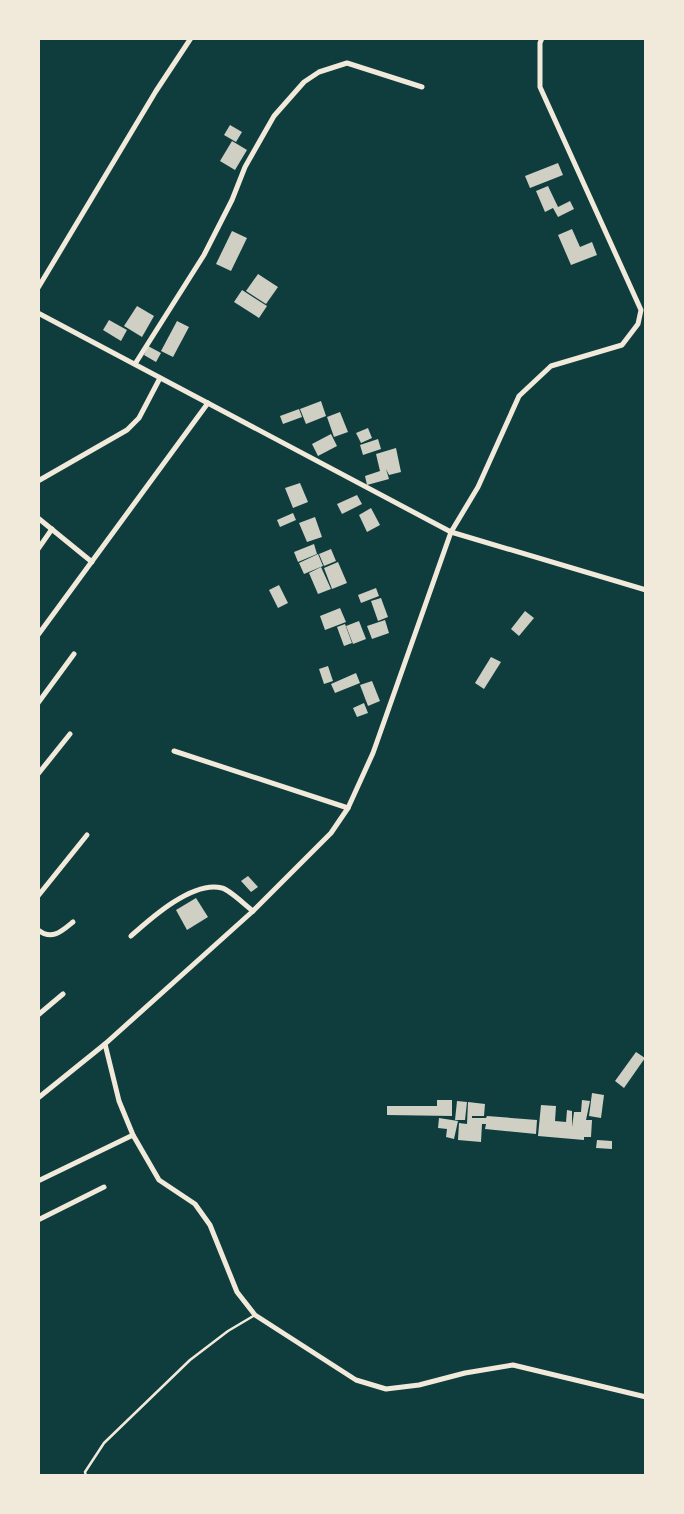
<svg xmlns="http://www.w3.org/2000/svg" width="684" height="1514" font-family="'DM Sans',sans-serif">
<rect width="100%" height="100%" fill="#0f3d3e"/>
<!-- building -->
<g fill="#cfcfc3">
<path d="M230,125L242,132L236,142L224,135Z"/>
<path d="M232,141L247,150L235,170L220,161Z"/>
<path d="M558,163L563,175L530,188L525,176Z"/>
<path d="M548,186L558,207L570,201L574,209L558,217L553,208L545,212L536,191Z"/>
<path d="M572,229L580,247L592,242L597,255L571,265L558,235Z"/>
<path d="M232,231L247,238L231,271L216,264Z"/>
<path d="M258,274L278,287L266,304L246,291Z"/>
<path d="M242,290L267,306L259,318L234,302Z"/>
<path d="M137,306L154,316L142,337L124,326Z"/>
<path d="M109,320L127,330L121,341L103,330Z"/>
<path d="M177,321L189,327L173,357L161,351Z"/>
<path d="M148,346L161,353L156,362L144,355Z"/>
<path d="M321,401L326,416L306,424L300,409Z"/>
<path d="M299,409L302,417L283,424L280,416Z"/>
<path d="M340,412L348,432L334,437L327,417Z"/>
<path d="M368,428L372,438L361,443L356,433Z"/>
<path d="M331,434L337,446L318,456L312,444Z"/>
<path d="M378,439L381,449L363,455L360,445Z"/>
<path d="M396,448L401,472L389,475L386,469L389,479L367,485L365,476L380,471L376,454Z"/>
<path d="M300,483L308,502L293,508L285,488Z"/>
<path d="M357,495L362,504L342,514L337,504Z"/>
<path d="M371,508L380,525L367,532L359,515Z"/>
<path d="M293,513L296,520L280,527L277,520Z"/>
<path d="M315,517L322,537L307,542L299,523Z"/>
<path d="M314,544L317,554L298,562L294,552Z"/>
<path d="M331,549L336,561L324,566L319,554Z"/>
<path d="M318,554L323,566L304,574L299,563Z"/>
<path d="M338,562L347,583L332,589L324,568Z"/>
<path d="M321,567L331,589L318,594L309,573Z"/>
<path d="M279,585L288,603L278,608L269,590Z"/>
<path d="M376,588L379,596L361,603L358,595Z"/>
<path d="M381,598L388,617L378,621L371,601Z"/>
<path d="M340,608L346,622L325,630L320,616Z"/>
<path d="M525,611L534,618L519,636L511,629Z"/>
<path d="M385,620L389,633L372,639L367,626Z"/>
<path d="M359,621L366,639L353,644L346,626Z"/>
<path d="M345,624L352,643L344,646L337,627Z"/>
<path d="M491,657L501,662L484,689L475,683Z"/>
<path d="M328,666L333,681L324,684L319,669Z"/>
<path d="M356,673L360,683L335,693L331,684Z"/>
<path d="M372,681L380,701L368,706L360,685Z"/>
<path d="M364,703L368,713L357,717L353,708Z"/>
<path d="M248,876L258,887L251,892L241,881Z"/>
<path d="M196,898L208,917L187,930L176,910Z"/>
<path d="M636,1052L645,1058L624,1088L615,1081Z"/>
<path d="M592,1093L604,1095L601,1118L589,1116Z"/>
<path d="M437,1100H452V1116L387,1115V1106H437Z"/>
<path d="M582,1100L590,1101L586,1120H592L591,1137H584V1140L538,1136L541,1105L556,1106L555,1121L566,1122L567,1110L572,1111V1127L574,1112H581Z"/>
<path d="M457,1101L467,1102L465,1120H455Z"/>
<path d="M468,1102L485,1104L484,1116H472V1118H486L487,1116L537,1120L536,1134L485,1129L486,1124H482L481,1142L458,1140L459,1123L467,1124Z"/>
<path d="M439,1118L458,1121L454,1139L446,1137L447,1129L438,1128Z"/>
<path d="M597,1140L612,1141V1149L596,1148Z"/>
</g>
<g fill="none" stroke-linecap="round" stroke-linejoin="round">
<!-- service -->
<path stroke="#f1e9da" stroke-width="2.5" d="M86,1476L85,1472L104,1443L190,1360L228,1331L255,1315"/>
<!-- minor -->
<g stroke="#f1e9da" stroke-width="5">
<path d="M38,288L156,91L191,38"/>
<path d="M38,313L451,532L646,590"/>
<path d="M135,364L204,255L232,200L245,167L274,116L304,82L319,72L347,63L422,87"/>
<path d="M38,481L127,430L139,418L160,378"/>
<path d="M38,518L92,562"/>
<path d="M38,549L52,529"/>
<path d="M38,635L208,403"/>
<path d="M38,703L74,654"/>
<path d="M174,751L348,808"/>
<path d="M38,774L70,734"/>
<path d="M38,896L87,835"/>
<path d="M38,930C52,941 62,931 73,922"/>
<path d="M131,936C150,919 193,880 222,888C230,890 246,906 253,911"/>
<path d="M38,1015L63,994"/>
<path d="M105,1044L119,1101L133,1135L159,1180L195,1204L210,1225L237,1292L255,1315L356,1380L386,1389L419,1385L465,1373L513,1365L646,1397"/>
<path d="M38,1098L105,1044L253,911L331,833L348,808L373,753L451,532L478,487L519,396L551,366L622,345L638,324L641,310L540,87V43L542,38"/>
<path d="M38,1181L133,1135"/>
<path d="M38,1220L104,1187"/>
</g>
</g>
<!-- border -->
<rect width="684" height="1514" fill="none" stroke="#f1e9da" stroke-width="80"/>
</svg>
